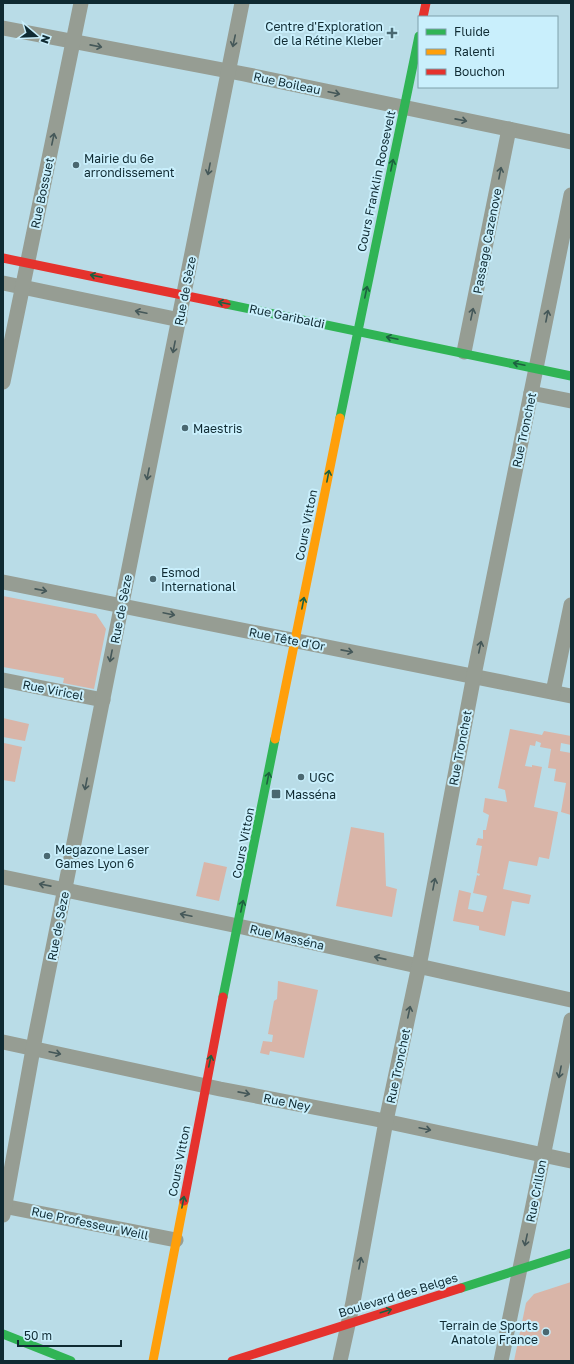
<svg xmlns="http://www.w3.org/2000/svg" width="574" height="1364" font-family="'Golos Text',sans-serif">
<rect width="100%" height="100%" fill="#b9dce7"/>
<!-- green -->
<g fill="#d9b5a8">
<path d="M3,596L96,614L106,629L94,689L63,683L64,678L3,667Z"/>
<path d="M3,718L29,724L25,741L3,737Z"/>
<path d="M510,729L542,735L544,731L571,736V745L561,743L560,751L571,753V815L561,812L566,783L554,781L556,769L548,768L551,749L540,747L541,743L536,741L535,746L530,745L525,766L532,767V765L542,767L534,807L558,812L549,859L539,857L537,866L509,861L503,889L531,895L529,904L512,901L505,936L479,930V926L453,921L459,890L471,893L468,909L483,912L487,896L473,893L477,875L479,876L480,874L477,873L482,846L476,845L478,838L483,839V830H486L489,815L483,812L485,798L507,802L505,790L498,788Z"/>
<path d="M4,743L22,747L15,782L3,780Z"/>
<path d="M351,827L384,833L386,886L397,889L392,917L336,906Z"/>
<path d="M204,862L227,867L219,901L196,896Z"/>
<path d="M278,981L318,990L304,1058L270,1051L269,1055L260,1053L263,1041L272,1042L273,1035L268,1034L274,1001L277,999Z"/>
<path d="M571,1282V1361H514L526,1303L534,1294Z"/>
</g>
<g fill="none" stroke-linecap="round" stroke-linejoin="round">
<!-- street -->
<g stroke="#969d93" stroke-width="15">
<path d="M3,28L244,74L571,142"/>
<path d="M3,283L180,320"/>
<path d="M464,352L509,129"/>
<path d="M3,382L81,3"/>
<path d="M531,393L571,401"/>
<path d="M3,582L571,696"/>
<path d="M3,680L103,700"/>
<path d="M553,692L571,605"/>
<path d="M3,877L238,926L571,1000"/>
<path d="M3,1042L220,1089L375,1119L571,1161"/>
<path d="M3,1206L176,1240"/>
<path d="M3,1215L35,1038L242,3"/>
<path d="M340,1361L353,1302L386,1121L421,956L474,675L571,195"/>
<path d="M501,1361L571,1020"/>
</g>
<!-- fast -->
<g stroke="#30b455" stroke-width="9">
<path d="M226,304L571,376"/>
<path d="M340,418L419,36"/>
<path d="M223,997L275,739"/>
<path d="M461,1288L571,1253"/>
<path d="M3,1334L71,1361"/>
</g>
<!-- slow -->
<g stroke="#ff9f0a" stroke-width="9">
<path d="M275,739L340,418"/>
<path d="M153,1361L184,1201"/>
</g>
<!-- jam -->
<g stroke="#e5322d" stroke-width="9">
<path d="M423,17L426,3"/>
<path d="M3,258L226,304"/>
<path d="M184,1201L223,997"/>
<path d="M232,1361L461,1288"/>
</g>
</g>
<!-- one-way arrows -->
<defs><path id="oneway-shaft" d="M-6 0H5M1.5-3L5.5 0L1.5 3" fill="none" stroke-width="1.6" stroke-linecap="round" stroke-linejoin="round"/></defs>
<g stroke="#455859">
<use href="#oneway-shaft" transform="translate(234 41) rotate(102)"/>
<use href="#oneway-shaft" transform="translate(96 46) rotate(11)"/>
<use href="#oneway-shaft" transform="translate(334 93) rotate(12)"/>
<use href="#oneway-shaft" transform="translate(461 120) rotate(11)"/>
<use href="#oneway-shaft" transform="translate(53 139) rotate(-78)"/>
<use href="#oneway-shaft" transform="translate(209 169) rotate(101)"/>
<use href="#oneway-shaft" transform="translate(500 173) rotate(-79)"/>
<use href="#oneway-shaft" transform="translate(141 312) rotate(-168)"/>
<use href="#oneway-shaft" transform="translate(472 314) rotate(-78)"/>
<use href="#oneway-shaft" transform="translate(547 316) rotate(-79)"/>
<use href="#oneway-shaft" transform="translate(174 347) rotate(101)"/>
<use href="#oneway-shaft" transform="translate(148 474) rotate(101)"/>
<use href="#oneway-shaft" transform="translate(41 590) rotate(11)"/>
<use href="#oneway-shaft" transform="translate(169 614) rotate(12)"/>
<use href="#oneway-shaft" transform="translate(480 647) rotate(-78)"/>
<use href="#oneway-shaft" transform="translate(347 651) rotate(11)"/>
<use href="#oneway-shaft" transform="translate(111 656) rotate(101)"/>
<use href="#oneway-shaft" transform="translate(86 784) rotate(101)"/>
<use href="#oneway-shaft" transform="translate(434 884) rotate(-79)"/>
<use href="#oneway-shaft" transform="translate(45 885) rotate(-169)"/>
<use href="#oneway-shaft" transform="translate(186 915) rotate(-168)"/>
<use href="#oneway-shaft" transform="translate(380 958) rotate(-167)"/>
<use href="#oneway-shaft" transform="translate(409 1012) rotate(-78)"/>
<use href="#oneway-shaft" transform="translate(55 1053) rotate(12)"/>
<use href="#oneway-shaft" transform="translate(560 1072) rotate(101)"/>
<use href="#oneway-shaft" transform="translate(244 1093) rotate(11)"/>
<use href="#oneway-shaft" transform="translate(425 1129) rotate(12)"/>
<use href="#oneway-shaft" transform="translate(526 1240) rotate(102)"/>
<use href="#oneway-shaft" transform="translate(360 1263) rotate(-79)"/>
</g>
<g stroke="#1c6140">
<use href="#oneway-shaft" transform="translate(392 165) rotate(-78)"/>
<use href="#oneway-shaft" transform="translate(96 276) rotate(-168)"/>
<use href="#oneway-shaft" transform="translate(366 292) rotate(-78)"/>
<use href="#oneway-shaft" transform="translate(224 303) rotate(-168)"/>
<use href="#oneway-shaft" transform="translate(392 338) rotate(-168)"/>
<use href="#oneway-shaft" transform="translate(519 364) rotate(-168)"/>
<use href="#oneway-shaft" transform="translate(328 476) rotate(-79)"/>
<use href="#oneway-shaft" transform="translate(303 603) rotate(-79)"/>
<use href="#oneway-shaft" transform="translate(268 778) rotate(-79)"/>
<use href="#oneway-shaft" transform="translate(242 906) rotate(-78)"/>
<use href="#oneway-shaft" transform="translate(210 1061) rotate(-78)"/>
<use href="#oneway-shaft" transform="translate(183 1202) rotate(-79)"/>
<use href="#oneway-shaft" transform="translate(386 1311) rotate(-17)"/>
</g>
<!-- markers -->
<g fill="#4a6871" stroke="#c9effc" stroke-width="1.5">
<path d="M390 27h4v4h4v4h-4v4h-4v-4h-4v-4h4z"/>
<circle cx="76" cy="165" r="4"/>
<circle cx="185" cy="428" r="4"/>
<circle cx="153" cy="579" r="4"/>
<circle cx="301" cy="777" r="4"/>
<rect x="271" y="789" width="10" height="10" rx="2"/>
<circle cx="47" cy="856" r="4"/>
<circle cx="546" cy="1332" r="4"/>
</g>
<g text-anchor="middle" dominant-baseline="central" stroke-width="4" stroke-linejoin="round" paint-order="stroke">
<!-- poi labels -->
<g font-size="12" fill="#0f2a32" stroke="#c9effc" text-anchor="start">
<text x="383" y="26" text-anchor="end">Centre d'Exploration<tspan x="383" dy="14">de la Rétine Kleber</tspan></text>
<text x="84" y="158">Mairie du 6e<tspan x="84" dy="14">arrondissement</tspan></text>
<text x="193" y="428">Maestris</text>
<text x="161" y="572">Esmod<tspan x="161" dy="14">International</tspan></text>
<text x="309" y="777">UGC</text>
<text x="285" y="794">Masséna</text>
<text x="55" y="849">Megazone Laser<tspan x="55" dy="14">Games Lyon 6</tspan></text>
<text x="538" y="1325" text-anchor="end">Terrain de Sports<tspan x="538" dy="14">Anatole France</tspan></text>
</g>
<!-- street labels -->
<g font-size="12" fill="#0f2a32" stroke="#c9effc">
<text transform="translate(287 83) rotate(12)">Rue Boileau</text>
<text transform="translate(376 181) rotate(-78)">Cours Franklin Roosevelt</text>
<text transform="translate(42 193) rotate(-78)">Rue Bossuet</text>
<text transform="translate(487 241) rotate(-79)">Passage Cazenove</text>
<text transform="translate(185 291) rotate(-79)">Rue de Sèze</text>
<text transform="translate(287 316) rotate(12)">Rue Garibaldi</text>
<text transform="translate(524 430) rotate(-78)">Rue Tronchet</text>
<text transform="translate(306 525) rotate(-79)">Cours Vitton</text>
<text transform="translate(121 609) rotate(-79)">Rue de Sèze</text>
<text transform="translate(287 639) rotate(11)">Rue Tête d'Or</text>
<text transform="translate(53 690) rotate(11)">Rue Viricel</text>
<text transform="translate(460 748) rotate(-79)">Rue Tronchet</text>
<text transform="translate(243 843) rotate(-79)">Cours Vitton</text>
<text transform="translate(58 926) rotate(-79)">Rue de Sèze</text>
<text transform="translate(287 937) rotate(13)">Rue Masséna</text>
<text transform="translate(398 1066) rotate(-78)">Rue Tronchet</text>
<text transform="translate(287 1102) rotate(11)">Rue Ney</text>
<text transform="translate(179 1161) rotate(-79)">Cours Vitton</text>
<text transform="translate(536 1191) rotate(-79)">Rue Crillon</text>
<text transform="translate(90 1223) rotate(12)">Rue Professeur Weill</text>
<text transform="translate(398 1295) rotate(-17)">Boulevard des Belges</text>
</g>
</g>
<!-- border -->
<rect width="574" height="1364" fill="none" stroke="#0f2a32" stroke-width="8"/>
<!-- legend -->
<rect x="418" y="16" width="140" height="72" fill="#c9effc" stroke="#7fa0ab"/>
<rect x="426" y="29" width="20" height="6" fill="#30b455" stroke="#7fa0ab"/>
<text x="454" y="36" font-size="12" fill="#0f2a32">Fluide</text>
<rect x="426" y="49" width="20" height="6" fill="#ff9f0a" stroke="#7fa0ab"/>
<text x="454" y="56" font-size="12" fill="#0f2a32">Ralenti</text>
<rect x="426" y="69" width="20" height="6" fill="#e5322d" stroke="#7fa0ab"/>
<text x="454" y="76" font-size="12" fill="#0f2a32">Bouchon</text>
<!-- north arrow -->
<g transform="translate(36 36) rotate(109)" stroke="#c9effc" stroke-width="3" paint-order="stroke">
<path d="M0-3L7 15L0 10L-7 15Z" fill="#0f2a32"/>
<text y="-6" font-size="11" font-weight="bold" text-anchor="middle" fill="#0f2a32">N</text>
</g>
<!-- scale -->
<path d="M18 1340v6h103v-6" fill="none" stroke="#0f2a32" stroke-width="2"/>
<text x="24" y="1340" font-size="12" fill="#0f2a32" stroke="#c9effc" stroke-width="3" paint-order="stroke">50 m</text>
</svg>
